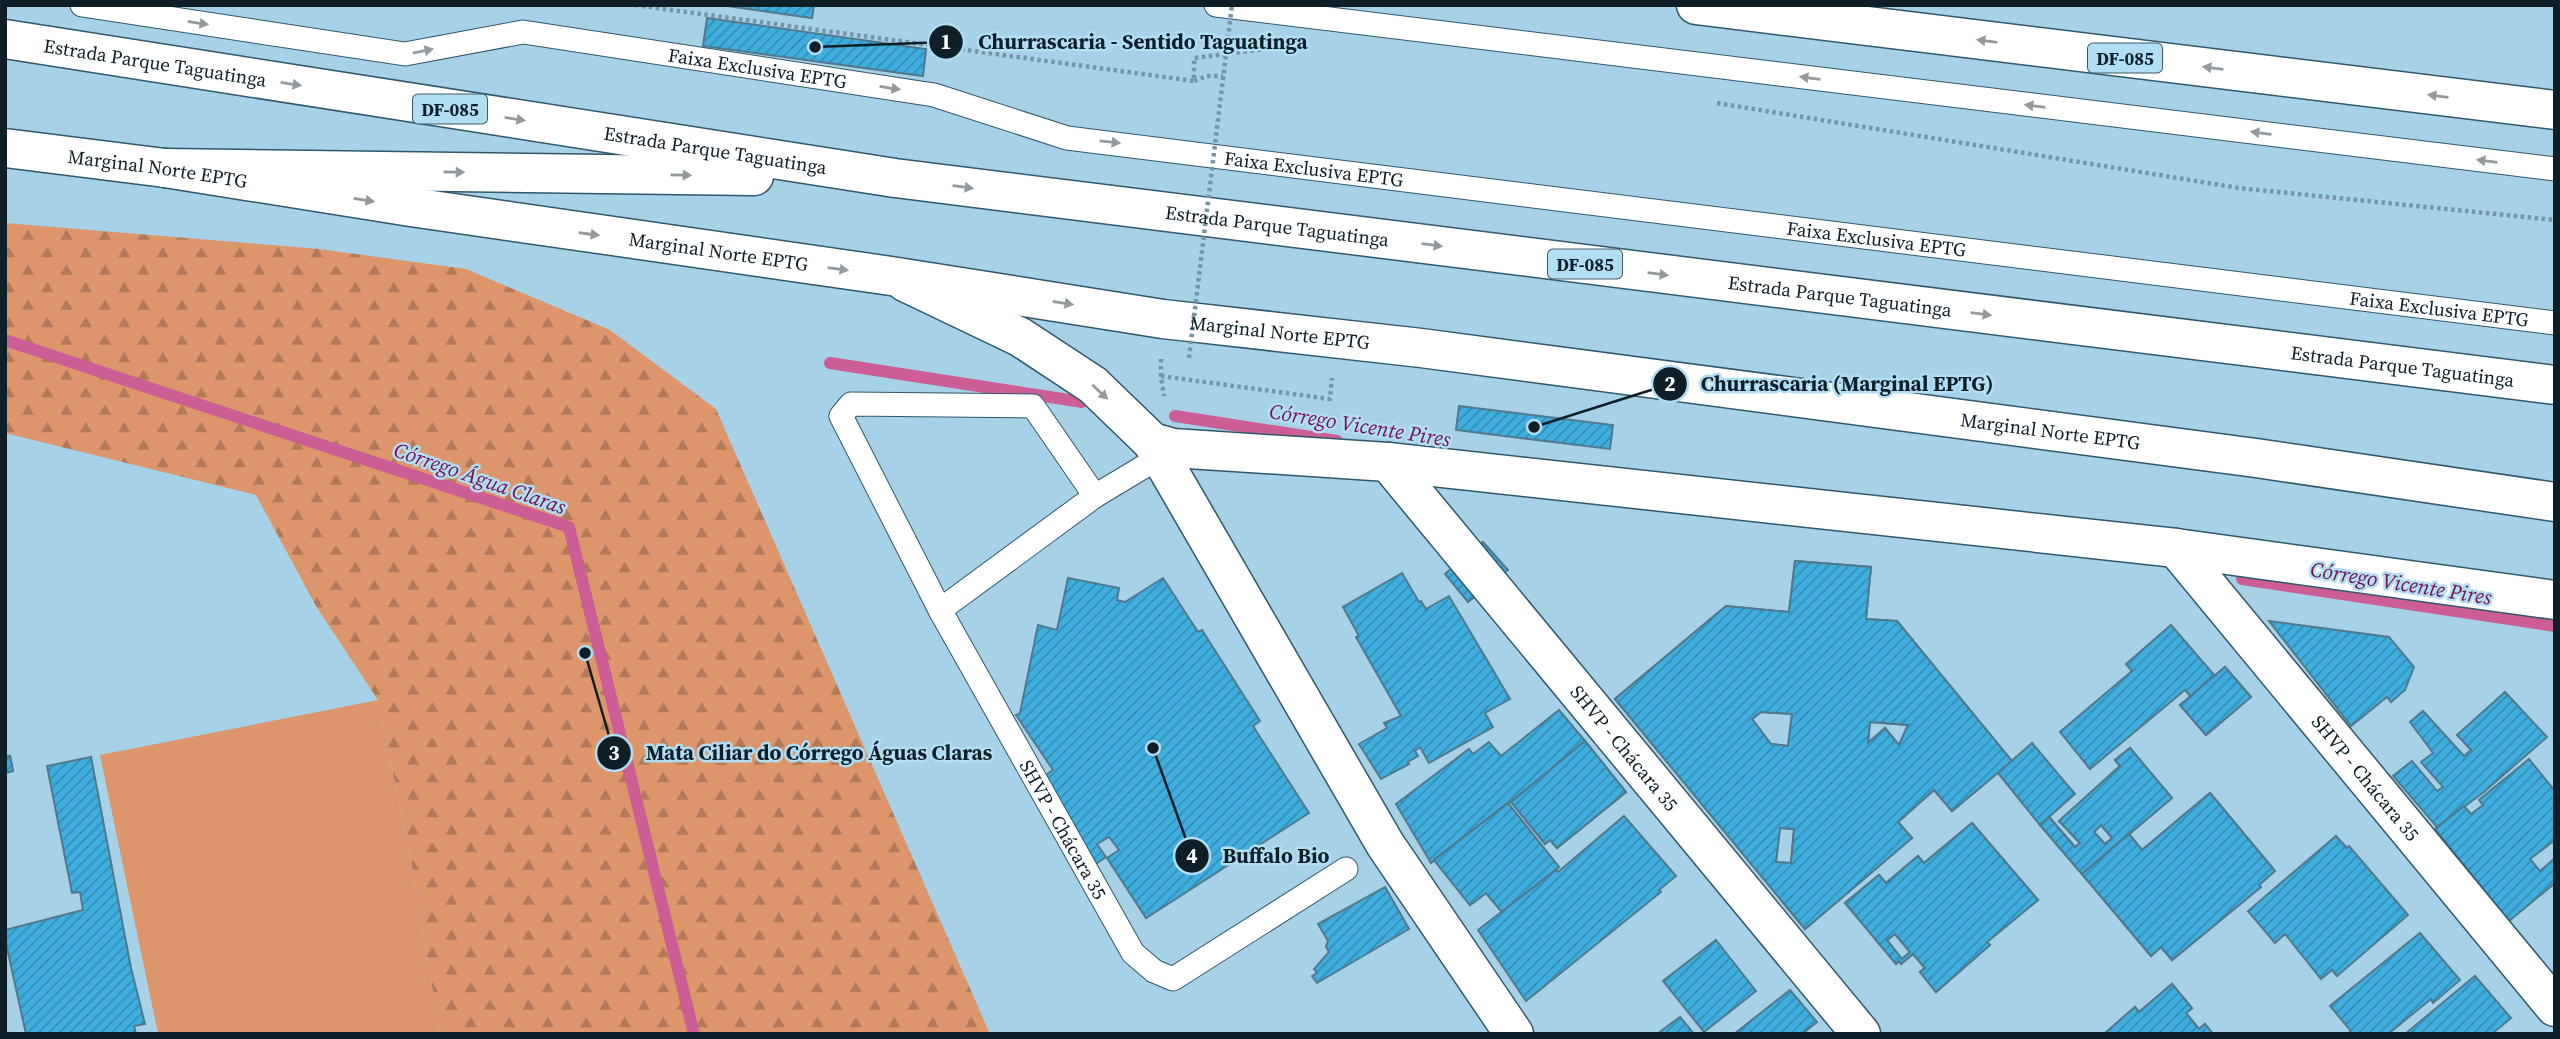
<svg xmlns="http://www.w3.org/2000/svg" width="2560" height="1039" font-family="'Source Serif 4',serif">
<defs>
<pattern id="forest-firs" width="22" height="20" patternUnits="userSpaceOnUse" patternTransform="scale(1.75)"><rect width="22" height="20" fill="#dd966c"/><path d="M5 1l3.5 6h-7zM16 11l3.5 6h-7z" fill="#b27a59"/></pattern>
<pattern id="building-hatch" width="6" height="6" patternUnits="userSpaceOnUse" patternTransform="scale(1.75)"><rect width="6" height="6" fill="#3faedf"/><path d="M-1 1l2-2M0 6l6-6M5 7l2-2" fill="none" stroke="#338db5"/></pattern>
</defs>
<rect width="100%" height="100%" fill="#a6d1e7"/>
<!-- green -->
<path fill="#dd966c" d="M378,700L412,866L440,1034H158L100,755Z"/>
<!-- forest -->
<path fill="url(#forest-firs)" d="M5,223L319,249L466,269L610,330L716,409L990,1034H440L412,866L378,700L316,606L256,495L5,433Z"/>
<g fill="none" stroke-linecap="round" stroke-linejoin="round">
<!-- stream -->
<g stroke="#cc5e95" stroke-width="12">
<path d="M5,340L569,527L694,1034"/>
<path d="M830,363L1082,402"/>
<path d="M1175,416L1337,441"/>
<path d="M2242,579L2555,626"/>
</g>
</g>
<!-- building -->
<g fill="url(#building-hatch)" stroke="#50798d" stroke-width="2" fill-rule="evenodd">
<path d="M720,5H814L812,18Z"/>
<path d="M707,18L926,49L923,76L703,46Z"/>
<path d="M1459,406L1613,425L1610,449L1456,430Z"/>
<path d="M1483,542L1508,570L1468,602L1445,574Z"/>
<path d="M1795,561L1871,567L1866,619L1897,621L2012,761L1952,811L1934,790L1898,822L1912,838L1805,929L1615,699L1726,606L1789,612ZM1761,712L1792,714L1788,746L1771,744L1752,719ZM1870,722L1908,725L1899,745L1885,728L1868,743ZM1780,828L1794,829L1791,863L1776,862Z"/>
<path d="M1795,561L1871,567L1866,619L1897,621L2012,761L1952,811L1934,790L1898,822L1912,838L1805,929L1615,699L1726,606L1789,612ZM1761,712L1792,714L1788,746L1771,744L1752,719ZM1870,722L1908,725L1899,745L1885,728L1868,743ZM1780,828L1794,829L1791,863L1776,862Z"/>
<path d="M1402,573L1419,602L1421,601L1426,609L1449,596L1510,699L1485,713L1493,727L1429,763L1420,747L1415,751L1418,756L1408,762L1409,764L1381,779L1359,744L1387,728L1384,723L1401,716L1356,637L1359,636L1343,607Z"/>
<path d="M1068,578L1119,588L1117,600L1125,602L1163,578L1198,632L1202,630L1260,721L1253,726L1309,813L1146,918L1107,858L1119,850L1109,837L1097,844L1106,857L1091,867L1036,781L1053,770L1016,715L1020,713L1038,625L1057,630Z"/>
<path d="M2269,621L2389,637L2414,667L2405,690L2391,702L2387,697L2351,726Z"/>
<path d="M2171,625L2215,676L2191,697L2185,690L2090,769L2060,732L2132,671L2126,664Z"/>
<path d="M2225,667L2251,697L2206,735L2180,705Z"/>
<path d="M2225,667L2251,697L2206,735L2180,705Z"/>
<path d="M2505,692L2547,737L2484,792L2437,827L2393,776L2412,761L2437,791L2443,787L2421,762L2433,753L2410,722L2423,711L2464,756L2471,750L2457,735Z"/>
<path d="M1559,710L1585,741L1533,785L1431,863L1396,804L1469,749L1473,754L1489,742L1501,756Z"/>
<path d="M1585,741L1626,792L1557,848L1550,840L1545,844L1511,802Z"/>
<path d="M1585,741L1626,792L1557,848L1550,840L1545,844L1511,802Z"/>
<path d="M2032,743L2075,794L2040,825L1998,773Z"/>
<path d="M2130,748L2172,798L2082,874L2040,825L2049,817L2075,847L2080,843L2059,821L2120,766L2115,760ZM2101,825L2112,838L2105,844L2094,832Z"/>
<path d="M2130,748L2172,798L2082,874L2040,825L2049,817L2075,847L2080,843L2059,821L2120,766L2115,760ZM2101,825L2112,838L2105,844L2094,832Z"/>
<path d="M10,756L13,771L5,773V757Z"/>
<path d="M10,756L13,771L5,773V757Z"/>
<path d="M91,757L131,968L145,1024L134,1026L136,1034H26L5,939V930L83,910L80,892L72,893L47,766Z"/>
<path d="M2529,759L2555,791V840L2530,859L2540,871L2555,858V883L2509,921L2435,829L2464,806L2471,814L2483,805L2479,800Z"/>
<path d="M2210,793L2275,871L2259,885L2261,887L2172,960L2161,947L2151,956L2082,874L2129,834L2142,850Z"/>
<path d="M2210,793L2275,871L2259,885L2261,887L2172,960L2161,947L2151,956L2082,874L2129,834L2142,850Z"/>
<path d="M1508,803L1559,867L1502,912L1486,893L1470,905L1434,860Z"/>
<path d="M1508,803L1559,867L1502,912L1486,893L1470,905L1434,860Z"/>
<path d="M1624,816L1676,876L1659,890L1661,892L1526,1001L1478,930L1556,870L1558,872Z"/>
<path d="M1972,823L2038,900L1987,942L1990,945L1936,992L1920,972L1925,968L1913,954L1901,964L1899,961L1896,964L1845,903L1879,875L1886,883L1918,856L1924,863ZM1895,934L1910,952L1902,959L1887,940Z"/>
<path d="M1972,823L2038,900L1987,942L1990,945L1936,992L1920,972L1925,968L1913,954L1901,964L1899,961L1896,964L1845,903L1879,875L1886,883L1918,856L1924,863ZM1895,934L1910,952L1902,959L1887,940Z"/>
<path d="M2336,836L2347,848L2349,846L2408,915L2337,976L2332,970L2321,979L2285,934L2275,943L2248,911Z"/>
<path d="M1385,887L1409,929L1317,983L1312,976L1317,973L1314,969L1329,952L1326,947L1328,941L1318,924Z"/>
<path d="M2420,933L2460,980L2433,1003L2431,999L2388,1034H2347L2351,1031L2330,1006Z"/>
<path d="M1716,940L1756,991L1704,1032L1663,981Z"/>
<path d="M2475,976L2511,1018L2492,1034H2405Z"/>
<path d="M2172,984L2192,1008L2186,1013L2199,1029L2205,1024L2213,1034H2104L2135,1007L2139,1012Z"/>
<path d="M2172,984L2192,1008L2186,1013L2199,1029L2205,1024L2213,1034H2104L2135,1007L2139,1012Z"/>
<path d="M1790,990L1817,1022L1802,1034H1734Z"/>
<path d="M1680,1017L1694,1034H1658L1661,1031Z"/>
</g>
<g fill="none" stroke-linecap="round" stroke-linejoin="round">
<defs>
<g id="service">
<path id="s1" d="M82,5L405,54L523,32L934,95L1067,138L2555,323"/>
<path d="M1216,5L2555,169"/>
<path id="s2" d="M1160,457L1095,496L940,610L1133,953L1154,971L1173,979L1346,869"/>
<path d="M940,610L841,416L851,404L1033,406L1095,496"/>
</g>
<g id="minor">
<path d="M1152,442L1385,844L1514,1034"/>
<path id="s3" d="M1388,462L1861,1034"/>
<path id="s4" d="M2176,548L2555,1007"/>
</g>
<path id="tertiary" d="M905,282L1020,337L1093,385L1152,442L1173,448L1388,462L2176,548L2555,600"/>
<g id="primary">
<path id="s5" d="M5,148L165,168L411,207L891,276L1163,319L1421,348L2256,458L2555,502"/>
</g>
<g id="motorway">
<path d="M1696,5L2555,110"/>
<path id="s6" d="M5,39L895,178L2555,385"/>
<path d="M165,168L754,176"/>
</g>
</defs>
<!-- service casing -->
<use href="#service" stroke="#30576a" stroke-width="25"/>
<!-- minor casing -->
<use href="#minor" stroke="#30576a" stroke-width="41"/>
<!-- tertiary casing -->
<use href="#tertiary" stroke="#30576a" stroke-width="41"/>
<!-- primary casing -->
<use href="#primary" stroke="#30576a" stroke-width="41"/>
<!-- motorway casing -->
<use href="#motorway" stroke="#30576a" stroke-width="41"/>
<!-- path -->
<g stroke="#7395a6" stroke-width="4.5" stroke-dasharray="3.5 3.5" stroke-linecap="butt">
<path d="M635,5L1194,81V58L1273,48"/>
<path d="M1194,81L1207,76H1223"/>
<path d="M1717,103L2239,188L2555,220"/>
<path d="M1161,359V376L1164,396"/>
<path d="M1161,376L1330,399L1332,378"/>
</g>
<!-- service -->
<use href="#service" stroke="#fff" stroke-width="23"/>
<!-- minor -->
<use href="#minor" stroke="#fff" stroke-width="38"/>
<!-- tertiary -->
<use href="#tertiary" stroke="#fff" stroke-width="38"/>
<!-- primary -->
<use href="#primary" stroke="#fff" stroke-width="38"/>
<!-- motorway -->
<use href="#motorway" stroke="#fff" stroke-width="38"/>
<!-- path-bridge -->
<path stroke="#7395a6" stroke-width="4.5" stroke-dasharray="3.5 3.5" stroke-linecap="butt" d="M1189,358L1232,5"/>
</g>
<!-- one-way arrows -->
<defs><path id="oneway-solid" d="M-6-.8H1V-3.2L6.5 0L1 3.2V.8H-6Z" transform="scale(1.75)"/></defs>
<g fill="#939a9e">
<use href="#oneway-solid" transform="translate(198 23) rotate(9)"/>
<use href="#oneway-solid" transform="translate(1987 41) rotate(-173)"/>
<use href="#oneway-solid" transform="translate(423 51) rotate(-11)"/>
<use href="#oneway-solid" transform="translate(2213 68) rotate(-173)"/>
<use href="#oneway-solid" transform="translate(1810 78) rotate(-173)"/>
<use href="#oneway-solid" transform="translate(291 84) rotate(9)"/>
<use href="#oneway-solid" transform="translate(890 88) rotate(9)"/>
<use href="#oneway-solid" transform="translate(2438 96) rotate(-173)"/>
<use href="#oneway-solid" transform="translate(2035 106) rotate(-173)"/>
<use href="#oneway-solid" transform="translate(515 119) rotate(9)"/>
<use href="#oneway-solid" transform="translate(2261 133) rotate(-173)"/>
<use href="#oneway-solid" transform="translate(1110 142) rotate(6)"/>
<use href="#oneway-solid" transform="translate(2487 161) rotate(-173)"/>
<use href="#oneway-solid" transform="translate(454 172) rotate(1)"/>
<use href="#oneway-solid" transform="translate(681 175) rotate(1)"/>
<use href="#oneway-solid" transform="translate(963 187) rotate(7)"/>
<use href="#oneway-solid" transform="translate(364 200) rotate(9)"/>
<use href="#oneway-solid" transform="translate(589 234) rotate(8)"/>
<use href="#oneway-solid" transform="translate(1432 245) rotate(7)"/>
<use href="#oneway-solid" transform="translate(838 269) rotate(8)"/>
<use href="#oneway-solid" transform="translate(1658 274) rotate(7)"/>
<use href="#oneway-solid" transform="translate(1063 303) rotate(9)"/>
<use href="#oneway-solid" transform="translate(1981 314) rotate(7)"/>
<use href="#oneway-solid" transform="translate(1100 392) rotate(43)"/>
</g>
<g text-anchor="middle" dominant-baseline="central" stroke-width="5" stroke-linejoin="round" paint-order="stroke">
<!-- shield labels -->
<g fill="#b2def4" stroke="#405864" stroke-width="2">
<rect x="2088" y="43.5" width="74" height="29" rx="5"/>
<rect x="413" y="94.5" width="74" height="29" rx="5"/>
<rect x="1548" y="249.5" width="74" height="29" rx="5"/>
</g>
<g font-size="18" font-weight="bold" fill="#0f1f27">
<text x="2125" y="58">DF-085</text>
<text x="450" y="109">DF-085</text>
<text x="1585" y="264">DF-085</text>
</g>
<!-- street labels -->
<g font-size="19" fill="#0f1f27" stroke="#b2def4">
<text stroke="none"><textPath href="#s6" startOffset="152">Estrada Parque Taguatinga</textPath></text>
<text stroke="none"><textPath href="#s1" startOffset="684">Faixa Exclusiva EPTG</textPath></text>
<text stroke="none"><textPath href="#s6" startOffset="719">Estrada Parque Taguatinga</textPath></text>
<text stroke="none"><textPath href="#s1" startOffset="1251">Faixa Exclusiva EPTG</textPath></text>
<text stroke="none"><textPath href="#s5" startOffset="154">Marginal Norte EPTG</textPath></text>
<text stroke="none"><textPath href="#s6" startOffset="1286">Estrada Parque Taguatinga</textPath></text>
<text stroke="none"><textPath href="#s1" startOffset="1818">Faixa Exclusiva EPTG</textPath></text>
<text stroke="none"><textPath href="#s5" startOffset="721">Marginal Norte EPTG</textPath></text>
<text stroke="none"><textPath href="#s6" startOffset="1853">Estrada Parque Taguatinga</textPath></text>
<text stroke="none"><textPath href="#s1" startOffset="2385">Faixa Exclusiva EPTG</textPath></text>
<text stroke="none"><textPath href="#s5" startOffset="1288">Marginal Norte EPTG</textPath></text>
<text stroke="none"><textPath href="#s6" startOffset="2420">Estrada Parque Taguatinga</textPath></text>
<text stroke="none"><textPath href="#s5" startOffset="2065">Marginal Norte EPTG</textPath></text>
<text stroke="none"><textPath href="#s3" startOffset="371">SHVP - Chácara 35</textPath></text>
<text stroke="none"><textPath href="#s4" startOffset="298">SHVP - Chácara 35</textPath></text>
<text stroke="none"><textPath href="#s2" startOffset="520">SHVP - Chácara 35</textPath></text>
</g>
<!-- water labels -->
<g font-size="21" font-style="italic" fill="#760f4b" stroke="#b2def4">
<text transform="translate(1360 425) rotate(9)">Córrego Vicente Pires</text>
<text transform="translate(480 478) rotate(19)">Córrego Água Claras</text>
<text transform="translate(2401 583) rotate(9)">Córrego Vicente Pires</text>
</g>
</g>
<!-- callouts -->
<path fill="none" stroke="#0f1f27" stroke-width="2.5" d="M815 47L946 42M1534 427L1670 384M585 653L614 753M1153 748L1192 856"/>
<g fill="#0f1f27" stroke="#b2def4" stroke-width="2.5">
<circle cx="815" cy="47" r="7"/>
<circle cx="1534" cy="427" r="7"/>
<circle cx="585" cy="653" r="7"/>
<circle cx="1153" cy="748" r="7"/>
<circle cx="946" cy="42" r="18"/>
<circle cx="1670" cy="384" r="18"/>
<circle cx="614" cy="753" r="18"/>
<circle cx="1192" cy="856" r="18"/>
</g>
<g font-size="21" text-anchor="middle" font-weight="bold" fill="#fff">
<text x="946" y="49">1</text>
<text x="1670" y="391">2</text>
<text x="614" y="760">3</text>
<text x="1192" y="863">4</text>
</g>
<g font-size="21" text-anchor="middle" font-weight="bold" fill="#0f1f27" stroke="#b2def4" stroke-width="5" stroke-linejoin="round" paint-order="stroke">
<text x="1143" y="49">Churrascaria - Sentido Taguatinga</text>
<text x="1847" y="391">Churrascaria (Marginal EPTG)</text>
<text x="819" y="760">Mata Ciliar do Córrego Águas Claras</text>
<text x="1276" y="863">Buffalo Bio</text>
</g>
<!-- border -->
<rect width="2560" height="1039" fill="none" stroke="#0f1f27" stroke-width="14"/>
</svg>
